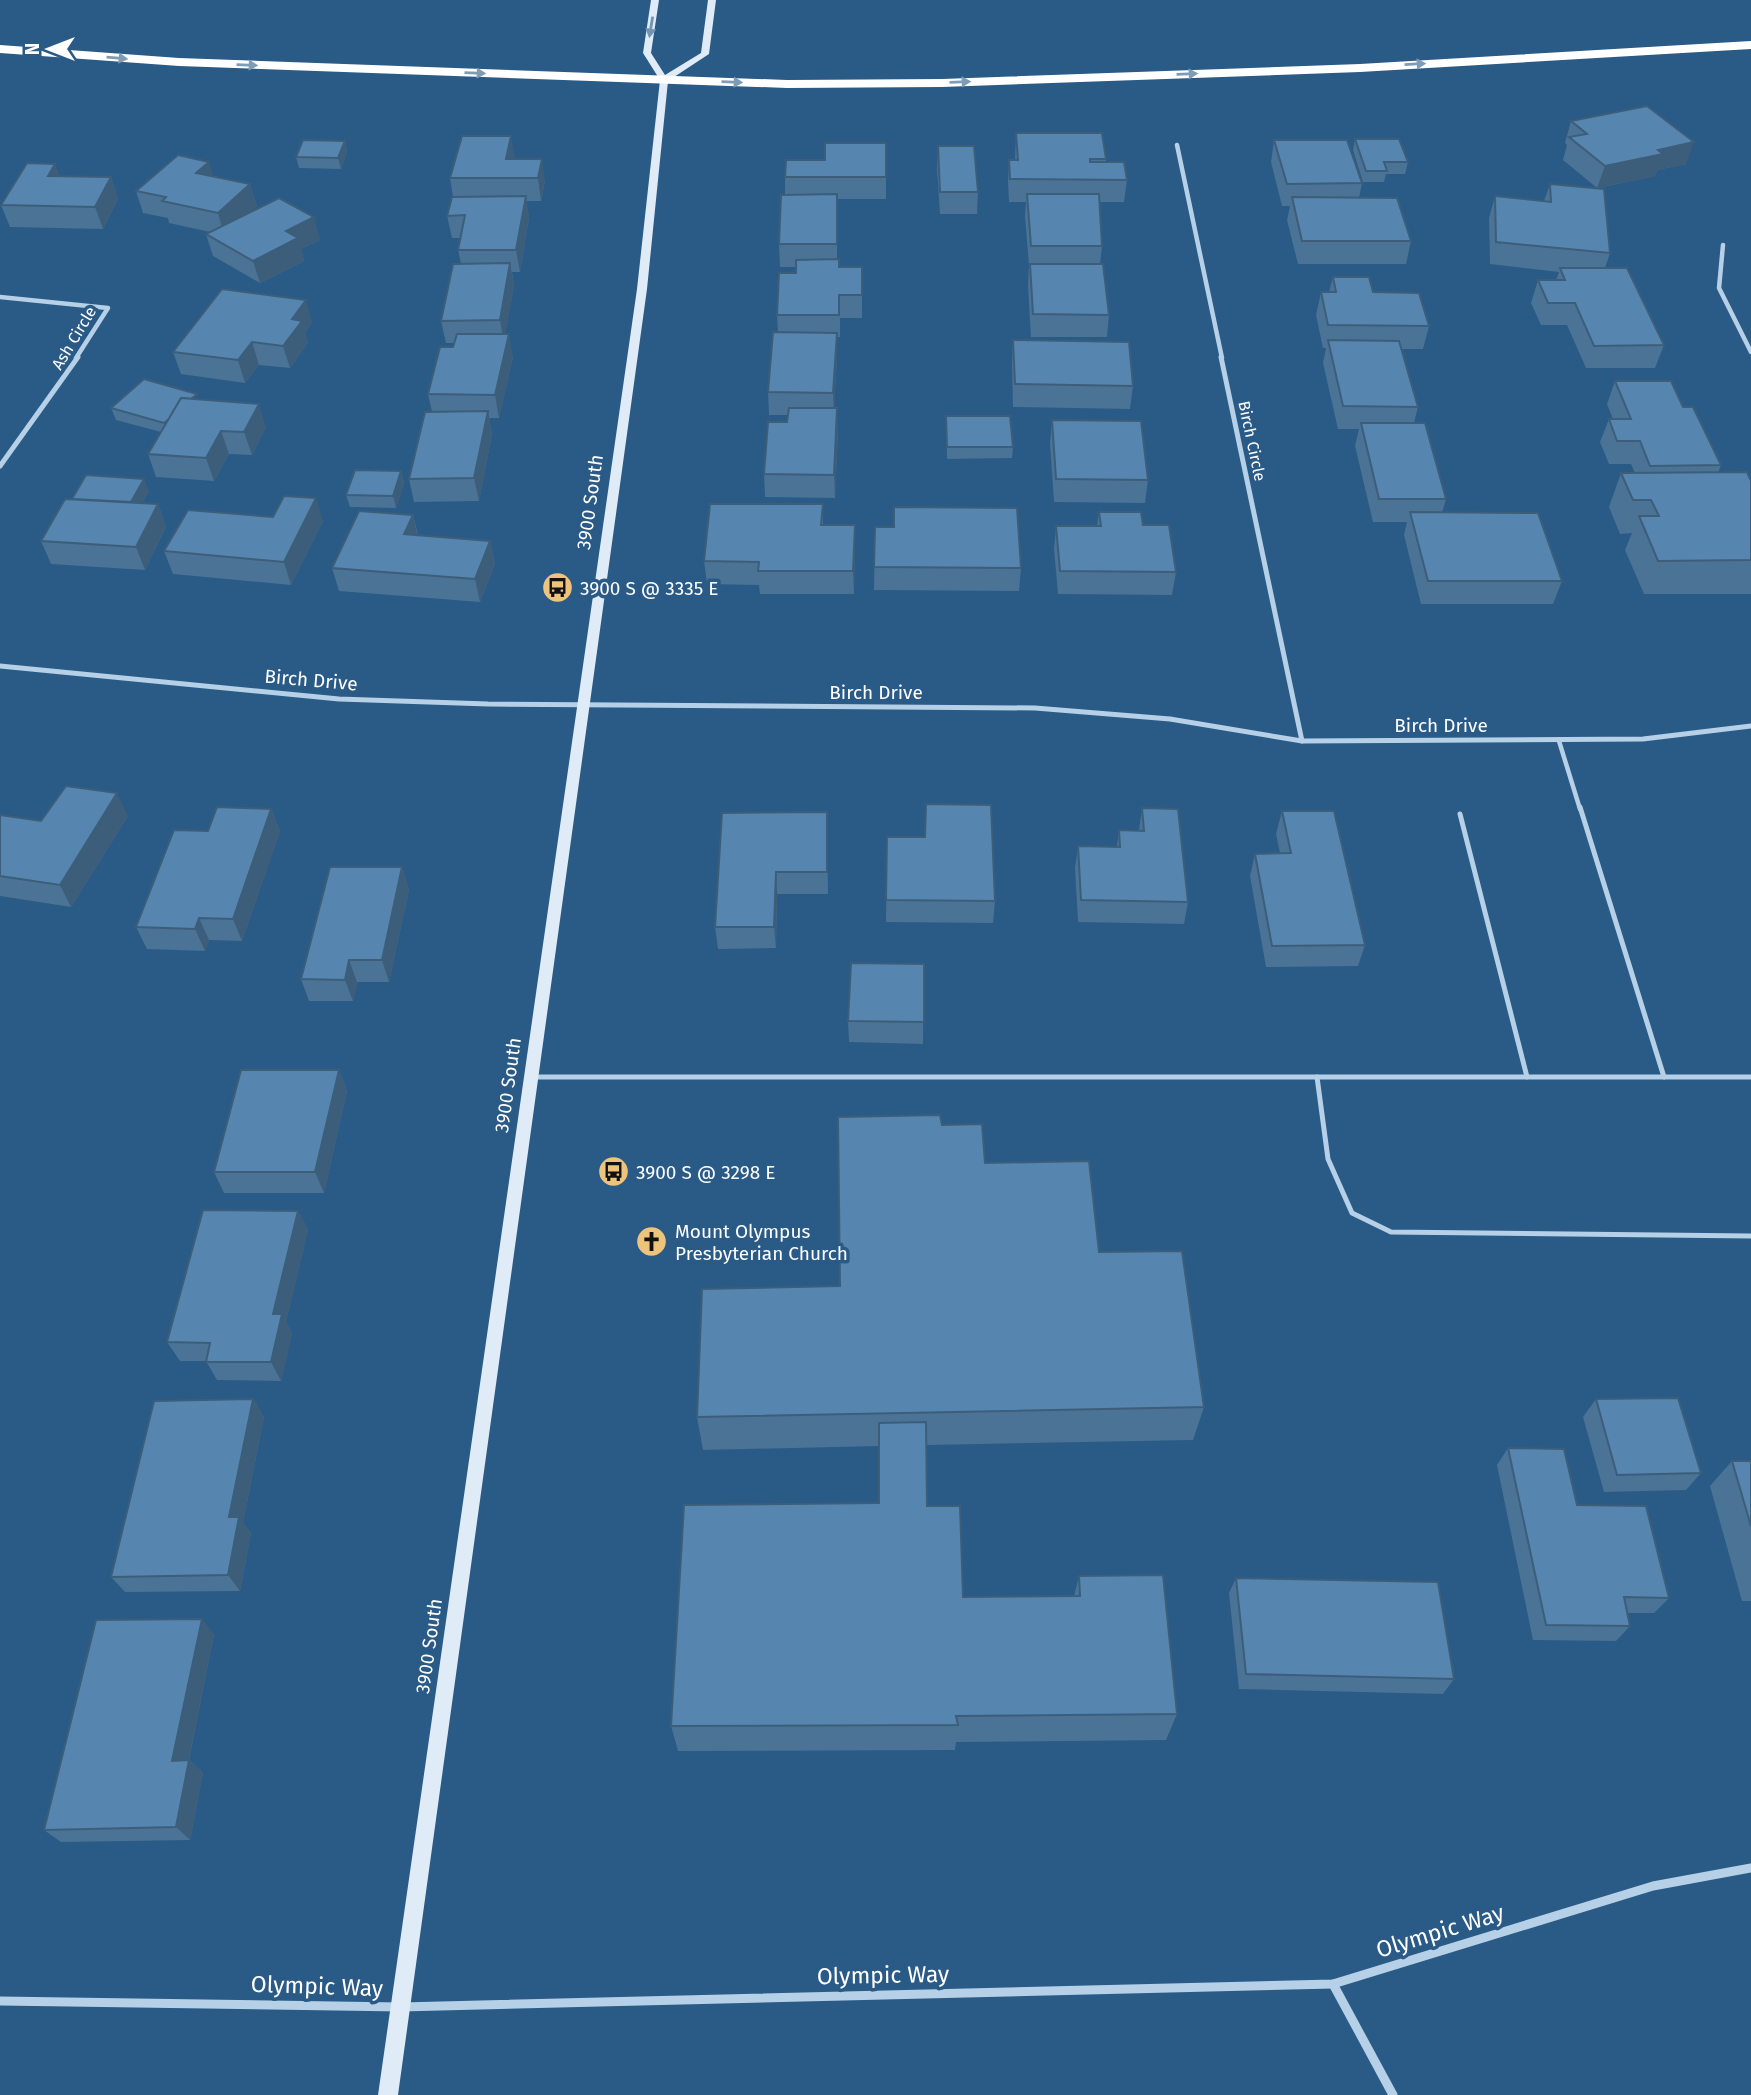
<svg xmlns="http://www.w3.org/2000/svg" width="1751" height="2095" font-family="'Fira Sans',sans-serif">
<rect width="100%" height="100%" fill="#2a5a86"/>
<g fill="none" stroke-linecap="round" stroke-linejoin="round">
<!-- lane-far1 -->
<path stroke="#b5d0e7" stroke-width="4.5" d="M1559,741L1580,809"/>
<!-- lane -->
<g stroke="#b5d0e7" stroke-width="5">
<path d="M1580,807L1664,1077"/>
<path d="M1460,814L1527,1077"/>
<path d="M533,1077H1751"/>
<path d="M1317,1077L1328,1159L1352,1213L1391,1232L1751,1236"/>
</g>
<!-- street-far2 -->
<g stroke="#b5d0e7" stroke-width="4.5">
<path d="M1177,145L1222,358"/>
<path d="M1723,245L1719,288L1751,352"/>
<path d="M0,297L108,308L76,358"/>
</g>
<!-- street-far1 -->
<g stroke="#b5d0e7" stroke-width="5">
<path d="M1221,357L1302,741"/>
<path d="M0,466L78,357"/>
<path d="M0,666L339,699L488,704L1035,708L1170,719L1302,741L1643,739L1751,726"/>
</g>
<!-- street -->
<g stroke="#b5d0e7" stroke-width="9">
<path d="M1333,1984L1393,2095"/>
<path d="M0,2001L401,2007L1333,1984L1653,1886L1751,1868"/>
</g>
<!-- secondary -->
<path fill="#dfebf7" fill-rule="evenodd" d="M651,0H659L651,53L665,75L701,53L708,0H716L709,54L668,81L647,289L398,2095H378L637,289L660,80L643,53Z"/>
<!-- highway -->
<path fill="#fff" fill-rule="evenodd" d="M1751,41V49L1360,72L942,87L787,88L179,66L0,53V45L179,58L787,80L942,79L1360,64Z"/>
</g>
<!-- wall -->
<g fill="#4a7396">
<path d="M1571,121L1686,164L1657,170L1655,176L1598,188L1610,253L1605,268L1664,345L1655,368H1586L1567,325H1541L1531,303L1538,280H1556L1559,272L1490,264L1489,218L1495,196L1544,201L1550,184L1597,188L1563,160L1567,145L1565,143Z"/>
<path d="M1016,133L1106,159V162L1127,180L1124,202H1100L1102,246L1100,264L1109,315L1107,337H1031L1028,286L1029,265L1025,216L1026,202H1009L1008,182L1009,160H1015Z"/>
<path d="M1355,139L1408,162L1405,174H1386L1384,182H1363L1353,150Z"/>
<path d="M1274,140L1362,183L1359,198L1411,241L1406,264H1298L1287,220L1290,206H1282L1271,162Z"/>
<path d="M345,141L347,152L341,169L299,168L296,157Z"/>
<path d="M938,146L978,192L977,214H940L937,168Z"/>
<path d="M515,159L545,181L541,201H526L529,218L520,272H512L514,286L505,334L513,357L499,418H489L492,434L479,501L414,502L409,479L432,412L428,394L455,343H446L441,321L461,264L458,250L461,238H452L447,216L453,197L450,178Z"/>
<path d="M60,176L111,177L118,199L103,229L10,227L1,205Z"/>
<path d="M214,176L250,184L257,206L250,212L320,240L301,249L304,261L260,283L213,256L206,234L210,232L169,223L168,218L143,213L136,191Z"/>
<path d="M785,177H886V199H837V259L839,267H862V318H840V337H837V356L834,408L838,431L835,498L765,497L764,474L787,422L788,415H769L768,392L778,332L777,315L796,273V267H780L779,244L785,195Z"/>
<path d="M1333,277L1373,292L1429,326L1423,349H1401L1418,407L1414,423L1446,499L1442,513L1562,581L1553,604H1421L1404,535L1407,522H1373L1355,446L1359,429H1338L1323,363L1326,348H1323L1316,315L1321,292H1329Z"/>
<path d="M312,322L305,333L308,343L290,368L259,365L245,383L181,374L173,352Z"/>
<path d="M1013,340L1133,386L1130,409L1013,407L1012,363Z"/>
<path d="M1615,381L1683,407L1721,465L1718,473L1751,481V594H1644L1625,550L1632,533L1620,534L1609,507L1621,473H1635L1631,464H1609L1600,442L1609,419H1613L1607,404Z"/>
<path d="M199,399L266,427L252,455L229,454L214,481L156,477L148,454L161,432L116,420L111,408Z"/>
<path d="M946,416L1013,447L1012,458L947,459Z"/>
<path d="M1052,420L1148,480L1145,503L1054,502L1050,443Z"/>
<path d="M401,471L404,483L396,508L350,507L346,495Z"/>
<path d="M149,491L142,503L158,504L166,527L145,570L51,564L41,541L72,499Z"/>
<path d="M823,504V525H855L854,594H760L759,585L707,584L704,561Z"/>
<path d="M1099,512L1143,525L1176,572L1172,595L1058,594L1054,549L1056,526H1097Z"/>
<path d="M413,515L418,535L490,541L495,564L480,602L339,591L332,568Z"/>
<path d="M273,517L323,521L291,585L173,574L164,551Z"/>
<path d="M875,527H893L1021,568L1019,591L874,590Z"/>
<path d="M926,804L995,901L993,923L886,922L887,837H925Z"/>
<path d="M1142,808L1188,902L1184,924L1078,922L1075,868L1078,846H1117L1119,830H1139Z"/>
<path d="M271,809L280,831L242,941L209,940L205,951L147,949L136,927L208,831Z"/>
<path d="M1282,811L1365,945L1358,966L1266,967L1250,876L1255,854L1280,853L1276,834Z"/>
<path d="M827,812L828,894H777L776,948L718,949L715,927Z"/>
<path d="M0,815L41,821L128,816L71,907L0,896Z"/>
<path d="M402,867L409,890L389,982H357L353,1001H309L301,979Z"/>
<path d="M924,964L923,1044L849,1042L848,1021Z"/>
<path d="M339,1070L347,1091L324,1193H224L214,1172Z"/>
<path d="M942,1125L985,1163L1099,1252L1204,1407L1193,1440L926,1445L927,1506L963,1597L1074,1596L1079,1576L1177,1714L1166,1740L956,1742L955,1750L678,1751L671,1726L879,1503V1446L703,1450L697,1417L840,1286Z"/>
<path d="M298,1211L308,1230L286,1322L292,1333L281,1381L217,1380L206,1361H180L167,1342Z"/>
<path d="M253,1399L264,1417L243,1523L251,1533L240,1591L125,1592L111,1577Z"/>
<path d="M1596,1399L1701,1473L1686,1490L1604,1492L1583,1417Z"/>
<path d="M1508,1448L1577,1505L1669,1598L1654,1613H1627L1630,1626L1616,1641L1533,1640L1497,1465Z"/>
<path d="M1732,1461H1751V1601H1742L1710,1486Z"/>
<path d="M1236,1578L1454,1679L1443,1694L1239,1689L1229,1593Z"/>
<path d="M214,1634L189,1760L203,1773L190,1840L61,1842L44,1830Z"/>
</g>
<!-- shaded-wall -->
<g fill="#3c5e7a">
<path d="M511,136L515,158L506,159Z"/>
<path d="M345,141L347,152L341,169L338,158Z"/>
<path d="M1694,142L1686,164L1657,170L1655,176L1597,188L1605,166L1658,150Z"/>
<path d="M542,159L545,181L541,201L538,178Z"/>
<path d="M209,162L216,184L196,173Z"/>
<path d="M55,164L64,186L48,176Z"/>
<path d="M111,177L118,199L103,229L95,207Z"/>
<path d="M250,184L257,206L224,235L218,213Z"/>
<path d="M526,196L529,218L520,272L516,250Z"/>
<path d="M314,217L320,240L301,249L304,261L260,283L253,261L286,231Z"/>
<path d="M510,263L514,286L504,343L500,320Z"/>
<path d="M306,300L312,322L305,333L308,343L290,368L283,346L292,319Z"/>
<path d="M837,333V356L834,416L833,393Z"/>
<path d="M509,334L513,357L499,418L495,395Z"/>
<path d="M252,342L259,365L245,383L238,360Z"/>
<path d="M259,404L266,427L252,455L244,432Z"/>
<path d="M837,408L838,431L835,498L834,475Z"/>
<path d="M488,411L492,434L479,501L474,478Z"/>
<path d="M221,431L229,454L214,481L206,458Z"/>
<path d="M401,471L404,483L396,508L393,496Z"/>
<path d="M144,479L149,491L134,517L129,506Z"/>
<path d="M316,498L323,521L291,585L284,562Z"/>
<path d="M158,504L166,527L145,570L136,547Z"/>
<path d="M413,515L418,538L404,534Z"/>
<path d="M855,525V548L854,594L853,571Z"/>
<path d="M490,541L495,564L480,602L475,579Z"/>
<path d="M117,793L128,816L71,907L60,885Z"/>
<path d="M271,809L280,831L242,941L233,919Z"/>
<path d="M402,867L409,890L389,982L382,960Z"/>
<path d="M776,872L777,894L776,948L774,927Z"/>
<path d="M199,918L209,940L205,951L195,929Z"/>
<path d="M349,960L357,982L353,1001L345,980Z"/>
<path d="M339,1070L347,1091L324,1193L315,1172Z"/>
<path d="M298,1211L308,1230L286,1322L292,1333L281,1381L271,1362L273,1314Z"/>
<path d="M253,1399L264,1417L243,1523L251,1533L240,1591L228,1575L229,1517Z"/>
<path d="M202,1619L214,1634L186,1774L172,1761Z"/>
<path d="M189,1760L203,1773L190,1840L176,1827Z"/>
</g>
<!-- building -->
<g fill="#5686af" stroke="#3c5e7a" stroke-width="2">
<path d="M1647,106L1694,142L1658,150L1663,154L1605,166L1569,137L1587,134L1571,121Z"/>
<path d="M1016,133H1102L1106,159H1090V162H1124L1127,180L1010,179L1009,160H1018Z"/>
<path d="M462,136H511L506,159H542L538,178H450Z"/>
<path d="M1355,139H1399L1408,162H1384L1387,171H1366Z"/>
<path d="M303,140L345,141L338,158L296,157Z"/>
<path d="M1274,140H1347L1362,183L1287,184Z"/>
<path d="M825,143H886V177H785L786,160H825Z"/>
<path d="M938,146H974L978,192H940Z"/>
<path d="M178,155L209,162L196,173L250,184L218,213L162,201L166,197L136,191Z"/>
<path d="M27,163L55,164L48,176L111,177L95,207L1,205Z"/>
<path d="M1550,184L1604,189L1610,253L1496,242L1495,196L1551,202Z"/>
<path d="M837,194V244H779L781,195Z"/>
<path d="M1027,194H1099L1102,246H1031Z"/>
<path d="M526,196L516,250H458L465,215L447,216L452,197Z"/>
<path d="M1292,197L1397,198L1411,241H1302Z"/>
<path d="M279,198L314,217L286,231L298,238L253,261L206,234Z"/>
<path d="M839,259V267H862V295H839V315H777L779,273H796V260Z"/>
<path d="M510,263L500,320L441,321L453,264Z"/>
<path d="M1030,264H1103L1109,315L1033,314Z"/>
<path d="M1560,268H1627L1664,345L1594,346L1575,303H1548L1538,280H1565Z"/>
<path d="M1333,277H1369L1373,292L1419,293L1429,326L1328,325L1321,292H1336Z"/>
<path d="M222,289L306,300L292,319L302,321L283,346L252,342L238,360L173,352Z"/>
<path d="M773,332L837,333L833,393L768,392Z"/>
<path d="M457,334H509L495,395L428,394L440,347H453Z"/>
<path d="M1013,340L1129,342L1133,386L1015,384Z"/>
<path d="M1328,340L1399,341L1418,407L1343,406Z"/>
<path d="M144,379L197,394L191,399L181,398L169,419L164,423L111,408Z"/>
<path d="M1615,381H1671L1683,407H1693L1721,465L1650,466L1640,441H1617L1609,419H1631Z"/>
<path d="M181,398L259,404L244,432L221,431L206,458L148,454Z"/>
<path d="M789,408H837L834,475L764,474L768,422H787Z"/>
<path d="M488,411L474,478L409,479L425,412Z"/>
<path d="M946,416H1010L1013,447H947Z"/>
<path d="M1052,420L1141,421L1148,480L1056,479Z"/>
<path d="M1361,423H1425L1446,499H1379Z"/>
<path d="M355,470L401,471L393,496L346,495Z"/>
<path d="M1747,472L1751,481V560L1658,561L1639,516H1659L1651,500H1633L1621,473Z"/>
<path d="M86,475L144,479L131,502L72,499Z"/>
<path d="M284,496L316,498L284,562L164,551L188,510L273,517Z"/>
<path d="M65,499L158,504L136,547L41,541Z"/>
<path d="M710,504H823L821,525H855L853,571H758L759,562L704,561Z"/>
<path d="M894,507L1017,508L1021,568L874,567L875,527H894Z"/>
<path d="M359,511L413,515L404,534L490,541L475,579L332,568Z"/>
<path d="M1099,512H1141L1143,525H1169L1176,572L1060,571L1056,526H1101Z"/>
<path d="M1410,512L1538,513L1562,581H1428Z"/>
<path d="M66,786L117,793L60,885L0,876V815L41,821Z"/>
<path d="M926,804L991,805L995,901L886,900L887,837H925Z"/>
<path d="M217,807L271,809L233,919L199,918L195,929L136,927L174,830L208,831Z"/>
<path d="M1142,808L1178,809L1188,902L1081,900L1078,846L1120,847L1119,830L1144,831Z"/>
<path d="M1282,811H1334L1365,945L1272,946L1255,854L1291,853Z"/>
<path d="M827,812V872H776L774,927H715L722,813Z"/>
<path d="M330,867H402L382,960H349L345,980L301,979Z"/>
<path d="M851,963L924,964V1022L848,1021Z"/>
<path d="M241,1070H339L315,1172H214Z"/>
<path d="M940,1115L942,1125L982,1124L985,1163L1089,1161L1099,1252L1182,1251L1204,1407L697,1417L702,1289L840,1286L838,1117Z"/>
<path d="M203,1210L298,1211L273,1314H282L271,1362H206L210,1343L167,1342Z"/>
<path d="M1678,1398L1701,1473L1617,1475L1596,1399Z"/>
<path d="M253,1399L229,1517H239L228,1575L111,1577L154,1401Z"/>
<path d="M926,1422L927,1506H960L963,1597L1080,1596L1079,1576L1163,1575L1177,1714L956,1716L958,1725L671,1726L684,1505L879,1503V1423Z"/>
<path d="M1508,1448L1564,1449L1577,1505L1646,1506L1669,1598L1624,1597L1630,1626L1546,1625Z"/>
<path d="M1732,1461H1751V1526Z"/>
<path d="M1236,1578L1438,1582L1454,1679L1246,1674Z"/>
<path d="M202,1619L172,1761L189,1760L176,1827L44,1830L96,1620Z"/>
</g>
<!-- one-way arrows -->
<defs><path id="oneway-solid" d="M-6-.8H1V-3.2L6.5 0L1 3.2V.8H-6Z" transform="scale(1.75)"/></defs>
<use fill="#7294b3" href="#oneway-solid" transform="translate(651 27) rotate(99)"/>
<g fill="#7f9cb6">
<use href="#oneway-solid" transform="translate(117 58) rotate(5)"/>
<use href="#oneway-solid" transform="translate(1415 64) rotate(-3)"/>
<use href="#oneway-solid" transform="translate(247 65) rotate(2)"/>
<use href="#oneway-solid" transform="translate(475 73) rotate(2)"/>
<use href="#oneway-solid" transform="translate(1187 74) rotate(-2)"/>
<use href="#oneway-solid" transform="translate(732 82) rotate(2)"/>
<use href="#oneway-solid" transform="translate(960 82) rotate(-2)"/>
</g>
<!-- icons -->
<defs>
<symbol id="bus-disc" viewBox="-11 -11 22 22"><circle r="9.5" fill="#eec47d" stroke="#2a5a86"/><path d="M-5-6H5V4H4V6H2V4H-2V6H-4V4H-5ZM-3.5-4V0h7V-4ZM-3.5 1.2v1.5H-2V1.2ZM2 1.2v1.5H3.5V1.2Z" fill="#111"/></symbol>
<symbol id="church-disc" viewBox="-11 -11 22 22"><circle r="9.5" fill="#eec47d" stroke="#2a5a86"/><path d="M-1.2-6h2.4v3.5h3.3v2.4h-3.3V6h-2.4V-.1h-3.3v-2.4h3.3Z" fill="#111"/></symbol>
</defs>
<g fill-rule="evenodd">
<use href="#bus-disc" x="540" y="570" width="35" height="35"/>
<use href="#bus-disc" x="596" y="1154" width="35" height="35"/>
<use href="#church-disc" x="634" y="1224" width="35" height="35"/>
</g>
<g text-anchor="middle" dominant-baseline="central" stroke-width="7" stroke-linejoin="round" paint-order="stroke">
<!-- far-street labels -->
<g font-size="16" fill="#fff" stroke="#2a5a86">
<text transform="translate(74 338) rotate(-59)">Ash Circle</text>
<text transform="translate(1252 441) rotate(78)">Birch Circle</text>
</g>
<!-- street labels -->
<g font-size="19" fill="#fff" stroke="#2a5a86">
<text transform="translate(590 502) rotate(-82)">3900 South</text>
<text transform="translate(311 680) rotate(5)">Birch Drive</text>
<text x="876" y="692">Birch Drive</text>
<text x="1441" y="725">Birch Drive</text>
<text transform="translate(508 1085) rotate(-82)">3900 South</text>
<text transform="translate(429 1646) rotate(-82)">3900 South</text>
</g>
<!-- poi labels -->
<g font-size="19" fill="#fff" stroke="#2a5a86" text-anchor="start">
<text x="580" y="588">3900 S @ 3335 E</text>
<text x="636" y="1172">3900 S @ 3298 E</text>
<text x="675" y="1231">Mount Olympus<tspan x="675" dy="22">Presbyterian Church</tspan></text>
</g>
<!-- near-street labels -->
<g font-size="23" fill="#fff" stroke="#2a5a86">
<text transform="translate(1440 1931) rotate(-17)">Olympic Way</text>
<text transform="translate(883 1975) rotate(-1)">Olympic Way</text>
<text transform="translate(317 1986) rotate(2)">Olympic Way</text>
</g>
</g>
<!-- north arrow -->
<g transform="translate(49 49) rotate(270)" stroke="#2a5a86" stroke-width="5" paint-order="stroke">
<path d="M0-5L12 26L0 18L-12 26Z" fill="#ffffff"/>
<text y="-10" font-size="19" font-weight="bold" text-anchor="middle" fill="#ffffff">N</text>
</g>
</svg>
